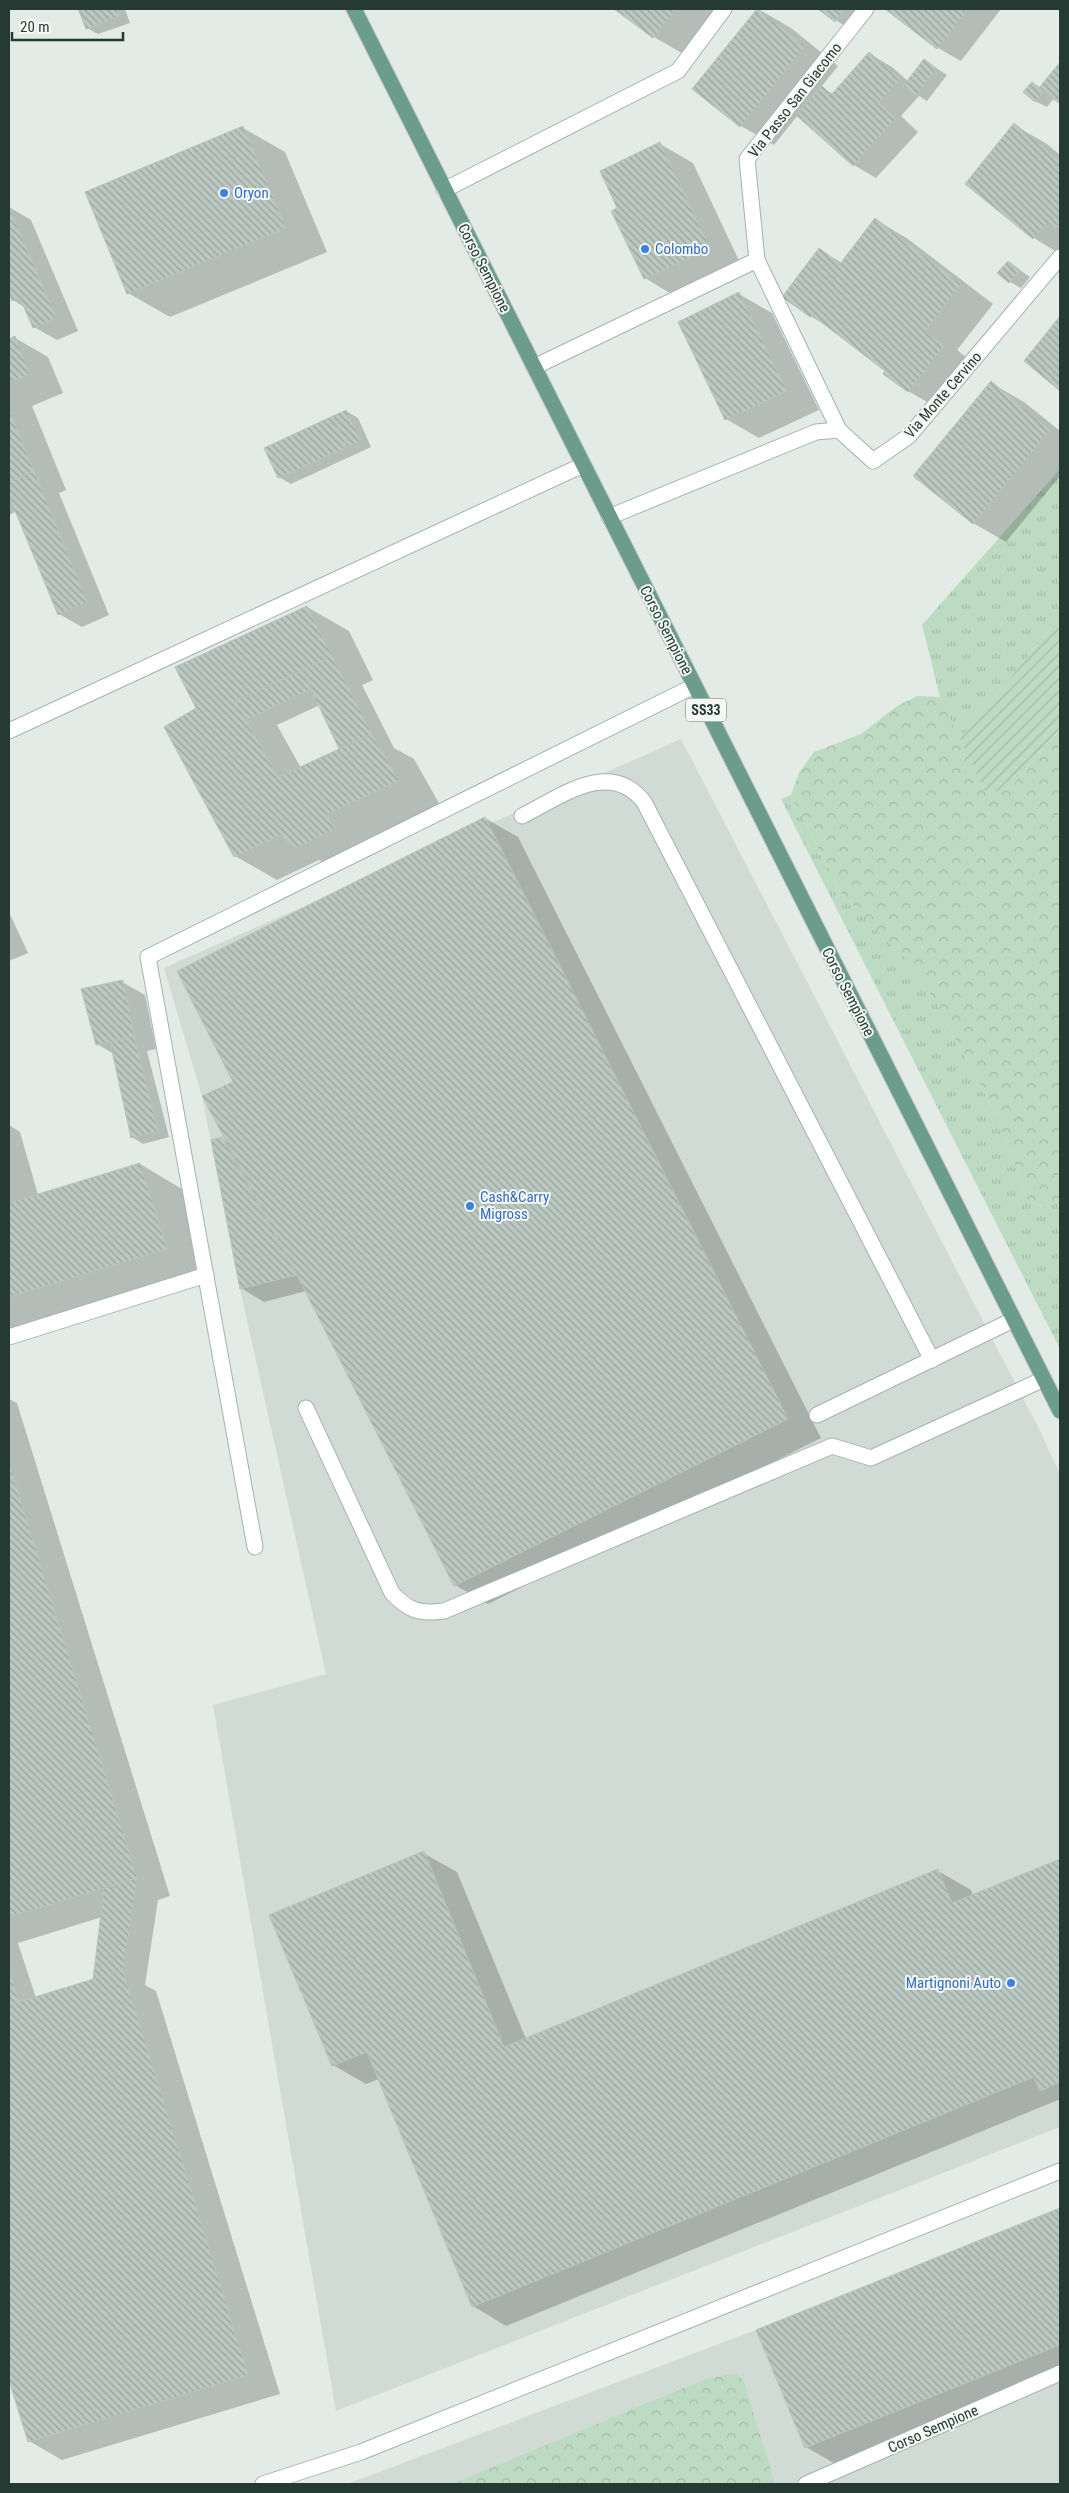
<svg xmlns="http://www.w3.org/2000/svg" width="1069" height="2493" font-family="'Roboto Condensed',sans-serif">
<defs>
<pattern id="grass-tufts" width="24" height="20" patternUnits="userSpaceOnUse" patternTransform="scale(1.25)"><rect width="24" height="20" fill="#bddac3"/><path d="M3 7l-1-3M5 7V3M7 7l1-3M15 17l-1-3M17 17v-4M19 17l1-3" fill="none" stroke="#a2bca8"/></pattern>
<pattern id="forest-crowns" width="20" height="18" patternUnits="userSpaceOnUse" patternTransform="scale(1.25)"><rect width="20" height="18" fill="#bddac3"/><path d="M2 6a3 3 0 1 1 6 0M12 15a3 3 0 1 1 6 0" fill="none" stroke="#a2bca8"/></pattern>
<pattern id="garden-furrows" width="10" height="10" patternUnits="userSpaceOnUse" patternTransform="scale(1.25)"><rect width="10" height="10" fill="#bddac3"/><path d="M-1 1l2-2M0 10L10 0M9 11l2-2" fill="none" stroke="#a2bca8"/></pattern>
<pattern id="building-back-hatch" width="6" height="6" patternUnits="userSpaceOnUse" patternTransform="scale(1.25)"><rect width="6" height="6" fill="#bbc8c2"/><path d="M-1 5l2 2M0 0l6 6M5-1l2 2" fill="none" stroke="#98a39e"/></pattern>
</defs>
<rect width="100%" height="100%" fill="#e2ebe6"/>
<!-- built -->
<g fill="#d1dbd5">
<path d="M681,739L1039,1429L1060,1474V2127L336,2411L213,1705L326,1674L240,1289L202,1096L164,968Z"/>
<path d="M1060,2208V2484H347L756,2330Z"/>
</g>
<!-- grass -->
<g fill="url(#grass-tufts)">
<path d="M1060,469V617L960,739L940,697L922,625Z"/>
<path d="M791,795L843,896L915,968L938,1006L994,1111L1028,1200L1046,1208L1060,1199V1349L781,799Z"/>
</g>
<!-- forest -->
<g fill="url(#forest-crowns)">
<path d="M917,696L940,697L986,793L1009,789L1060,729V1199L1046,1208L1028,1200L994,1111L938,1006L914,968L843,896L791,795L799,773L814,752L861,734L897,706Z"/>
<path d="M736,2373L744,2381L775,2484H452L706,2379Z"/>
</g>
<!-- garden -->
<path fill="url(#garden-furrows)" d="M1060,617V729L1009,789L986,793L960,739Z"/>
<!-- shadow -->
<g fill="#0003" fill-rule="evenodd">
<path d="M80,9H125L130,23L98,34L87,28Z"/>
<path d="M616,9H723L687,56L654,37Z"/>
<path d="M758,9L791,28L838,66L821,87L833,94L870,54L892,67L909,82L925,61L947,75L927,101L919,96L901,116L918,132L876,178L854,165L798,115L774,145L741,126L694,89Z"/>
<path d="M820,9H861L846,27Z"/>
<path d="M887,9H1001L961,61L938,48Z"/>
<path d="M1060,64V103L1054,98L1047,107L1035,101L1033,84L1041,88Z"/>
<path d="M1014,125L1047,144L1060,155V254L1034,238L967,184Z"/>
<path d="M243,128L285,152L327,252L170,317L128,293Z"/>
<path d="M660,144L693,163L742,267L678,298L645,278L619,209Z"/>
<path d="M9,207L31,220L78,331L57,340L34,327L26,308L13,300L9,291Z"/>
<path d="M876,220L908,239L993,304L957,350L976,365L941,410L908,391L887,371L832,329L810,316L820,250L842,263Z"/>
<path d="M1008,262L1030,277L1021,288L1010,282Z"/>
<path d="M739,294L772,313L819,410L759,438L726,419Z"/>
<path d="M1060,318V389L1026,361Z"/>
<path d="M15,338L48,357L63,393L32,406L66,490L59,493L109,615L82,627L59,614L17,511L9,515V340Z"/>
<path d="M991,383L1024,402L1060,431V476L1006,542L973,523Z"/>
<path d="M346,411L358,418L371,447L291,484L279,477L266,449Z"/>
<path d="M307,607L349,631L373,680L362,685L394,748L414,759L440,805L369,839L376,853L339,871L319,860L277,880L235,856L197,708ZM320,705L341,749L301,768L277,725Z"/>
<path d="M485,818L518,837L821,1438L488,1604L455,1585L306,1291L264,1302L241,1288L222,1139L228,1142L234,1082Z"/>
<path d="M9,912L28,953L9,961Z"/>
<path d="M122,982L145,995L156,1049L147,1051L169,1137L143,1144L132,1137L114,1054L97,1044Z"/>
<path d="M9,1125L20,1132L38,1195L140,1164L182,1189L208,1273L9,1334Z"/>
<path d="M9,1399L17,1403L170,1896L158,1900L145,1985L156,1991L280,2394L62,2460L29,2441L9,2376ZM102,1917L94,1980L36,1998L18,1943Z"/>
<path d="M423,1853L457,1872L526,2039L938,1871L971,1890L973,1896L1060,1860V2101L1058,2100L506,2326L473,2306L379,2079L366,2084L333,2065Z"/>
<path d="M1060,2209V2377L839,2466L806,2447L758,2331Z"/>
</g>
<!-- building -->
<g fill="url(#building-back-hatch)" stroke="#b5c4bd">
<path d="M78,9H117L119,16L86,29Z"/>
<path d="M614,9H676L653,38Z"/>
<path d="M757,9L805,46L740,127L692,89Z"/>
<path d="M818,9H845L835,22Z"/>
<path d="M885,9H968L937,49Z"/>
<path d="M869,52L900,79L879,103L896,118L853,166L796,115L822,86L831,95Z"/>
<path d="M924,59L936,68L916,96L903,86Z"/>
<path d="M1060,62V104L1039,88Z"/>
<path d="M1032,82L1044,91L1035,102L1023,92Z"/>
<path d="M1014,123L1060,161V222L1055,229L1047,223L1033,239L965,184Z"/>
<path d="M243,126L286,228L127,294L85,192Z"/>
<path d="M660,142L710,248L644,279L611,211L617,208L600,171Z"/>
<path d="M9,206L56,318L33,328L20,298L12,301L9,295Z"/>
<path d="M875,218L961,284L925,331L944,346L908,392L883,374L885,371L812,315L810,317L782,297L819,248L840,264Z"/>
<path d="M1008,261L1020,270L1009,283L997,273Z"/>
<path d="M739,292L787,391L725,420L678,322Z"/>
<path d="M1060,316V391L1024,361Z"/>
<path d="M15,336L30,374L9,383V339Z"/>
<path d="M991,381L1050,430L973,524L913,476Z"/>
<path d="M9,409L34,471L9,482Z"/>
<path d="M346,410L361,441L347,447L333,416Z"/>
<path d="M333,416L347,447L278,478L264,448Z"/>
<path d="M34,471L87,602L58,615L9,496V482Z"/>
<path d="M307,606L332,656L236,701L278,777L372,734L399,781L327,814L335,829L296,848L280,835L234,857L164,727L196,708L175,667Z"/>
<path d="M332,656L372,734L339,749L302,670Z"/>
<path d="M302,670L311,689L246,720L236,701Z"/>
<path d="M485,817L788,1419L454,1586L297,1275L202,1096L233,1082L177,971Z"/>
<path d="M123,980L134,1036L96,1045L81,989Z"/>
<path d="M134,1036L158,1131L131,1138L110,1042Z"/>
<path d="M222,1137L297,1275L240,1289L211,1140Z"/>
<path d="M140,1163L167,1249L9,1297V1203Z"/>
<path d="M9,1463L137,1878L9,1917Z"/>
<path d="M424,1851L504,2047L938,1869L952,1903L1060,1859V2082L1040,2091L1034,2077L472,2307L367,2052L332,2066L269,1915Z"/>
<path d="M137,1878L123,1970L93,1980L104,1888Z"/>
<path d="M9,1968L19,2002L9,2005Z"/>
<path d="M123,1970L248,2375L28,2442L9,2380V2005Z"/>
<path d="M1060,2208V2345L805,2448L756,2330Z"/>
</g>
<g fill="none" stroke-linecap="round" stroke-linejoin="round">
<defs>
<g id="minor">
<path d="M444,190L678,71L724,9"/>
<path d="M534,367L757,260"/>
<path d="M839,430L757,260L747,159L866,9"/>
<path d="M609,517L816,432L839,430L873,461L909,436L1060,257"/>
<path d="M9,731L583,465"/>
<path d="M522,816C560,797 610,758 644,802L932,1360"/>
<path d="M9,1337L206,1275"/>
<path d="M306,1408L392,1593C409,1611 419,1614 444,1611L832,1446L871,1458L1044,1379"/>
<path d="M817,1415L1013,1320"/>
<path d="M255,1547L148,957L694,686"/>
<path d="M263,2484L361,2452L1060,2171"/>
<path d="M806,2484L1060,2373"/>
</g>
<path id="major" d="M354,9L1060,1411"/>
</defs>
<!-- minor casing -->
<use href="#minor" stroke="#a5b2ad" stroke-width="17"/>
<!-- major casing -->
<use href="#major" stroke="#c2c8c6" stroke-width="17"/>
<!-- minor -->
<use href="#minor" stroke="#fff" stroke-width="15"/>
<!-- major -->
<use href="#major" stroke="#6b9c8c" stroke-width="15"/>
</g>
<!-- markers -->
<g fill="#3f7fe0" stroke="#f3f8f5" stroke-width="2">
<circle cx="224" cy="193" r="5"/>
<circle cx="645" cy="249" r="5"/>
<circle cx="470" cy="1206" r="5"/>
<circle cx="1011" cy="1983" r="5"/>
</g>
<g text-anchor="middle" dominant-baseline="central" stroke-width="4" stroke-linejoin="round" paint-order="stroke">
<!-- shield labels -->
<rect fill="#f3f8f5" stroke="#62736d" stroke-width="1" x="686" y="698.5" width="40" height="23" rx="4"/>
<g font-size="14" font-weight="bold" fill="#243a33">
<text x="706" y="710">SS33</text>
</g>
<!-- street labels -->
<g font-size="15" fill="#243a33" stroke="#f3f8f5">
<text transform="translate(795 100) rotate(-52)">Via Passo San Giacomo</text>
<text transform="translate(484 268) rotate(63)">Corso Sempione</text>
<text transform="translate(943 395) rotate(-49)">Via Monte Cervino</text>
<text transform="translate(666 630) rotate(63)">Corso Sempione</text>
<text transform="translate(848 992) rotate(63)">Corso Sempione</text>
<text transform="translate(933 2429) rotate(-24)">Corso Sempione</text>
</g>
<!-- shop labels -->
<g font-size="15" fill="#366cbe" stroke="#f3f8f5" text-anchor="start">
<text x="234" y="193">Oryon</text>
<text x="655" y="249">Colombo</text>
<text x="480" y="1197">Cash&amp;Carry<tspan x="480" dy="17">Migross</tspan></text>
<text x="1001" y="1983" text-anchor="end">Martignoni Auto</text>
</g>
</g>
<!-- border -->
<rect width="1069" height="2493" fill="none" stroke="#243a33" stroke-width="20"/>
<!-- scale -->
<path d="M12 32v8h111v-8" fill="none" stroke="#243a33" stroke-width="2.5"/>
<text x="20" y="32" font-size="15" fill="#243a33" stroke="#f3f8f5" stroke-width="4" paint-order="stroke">20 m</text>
</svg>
